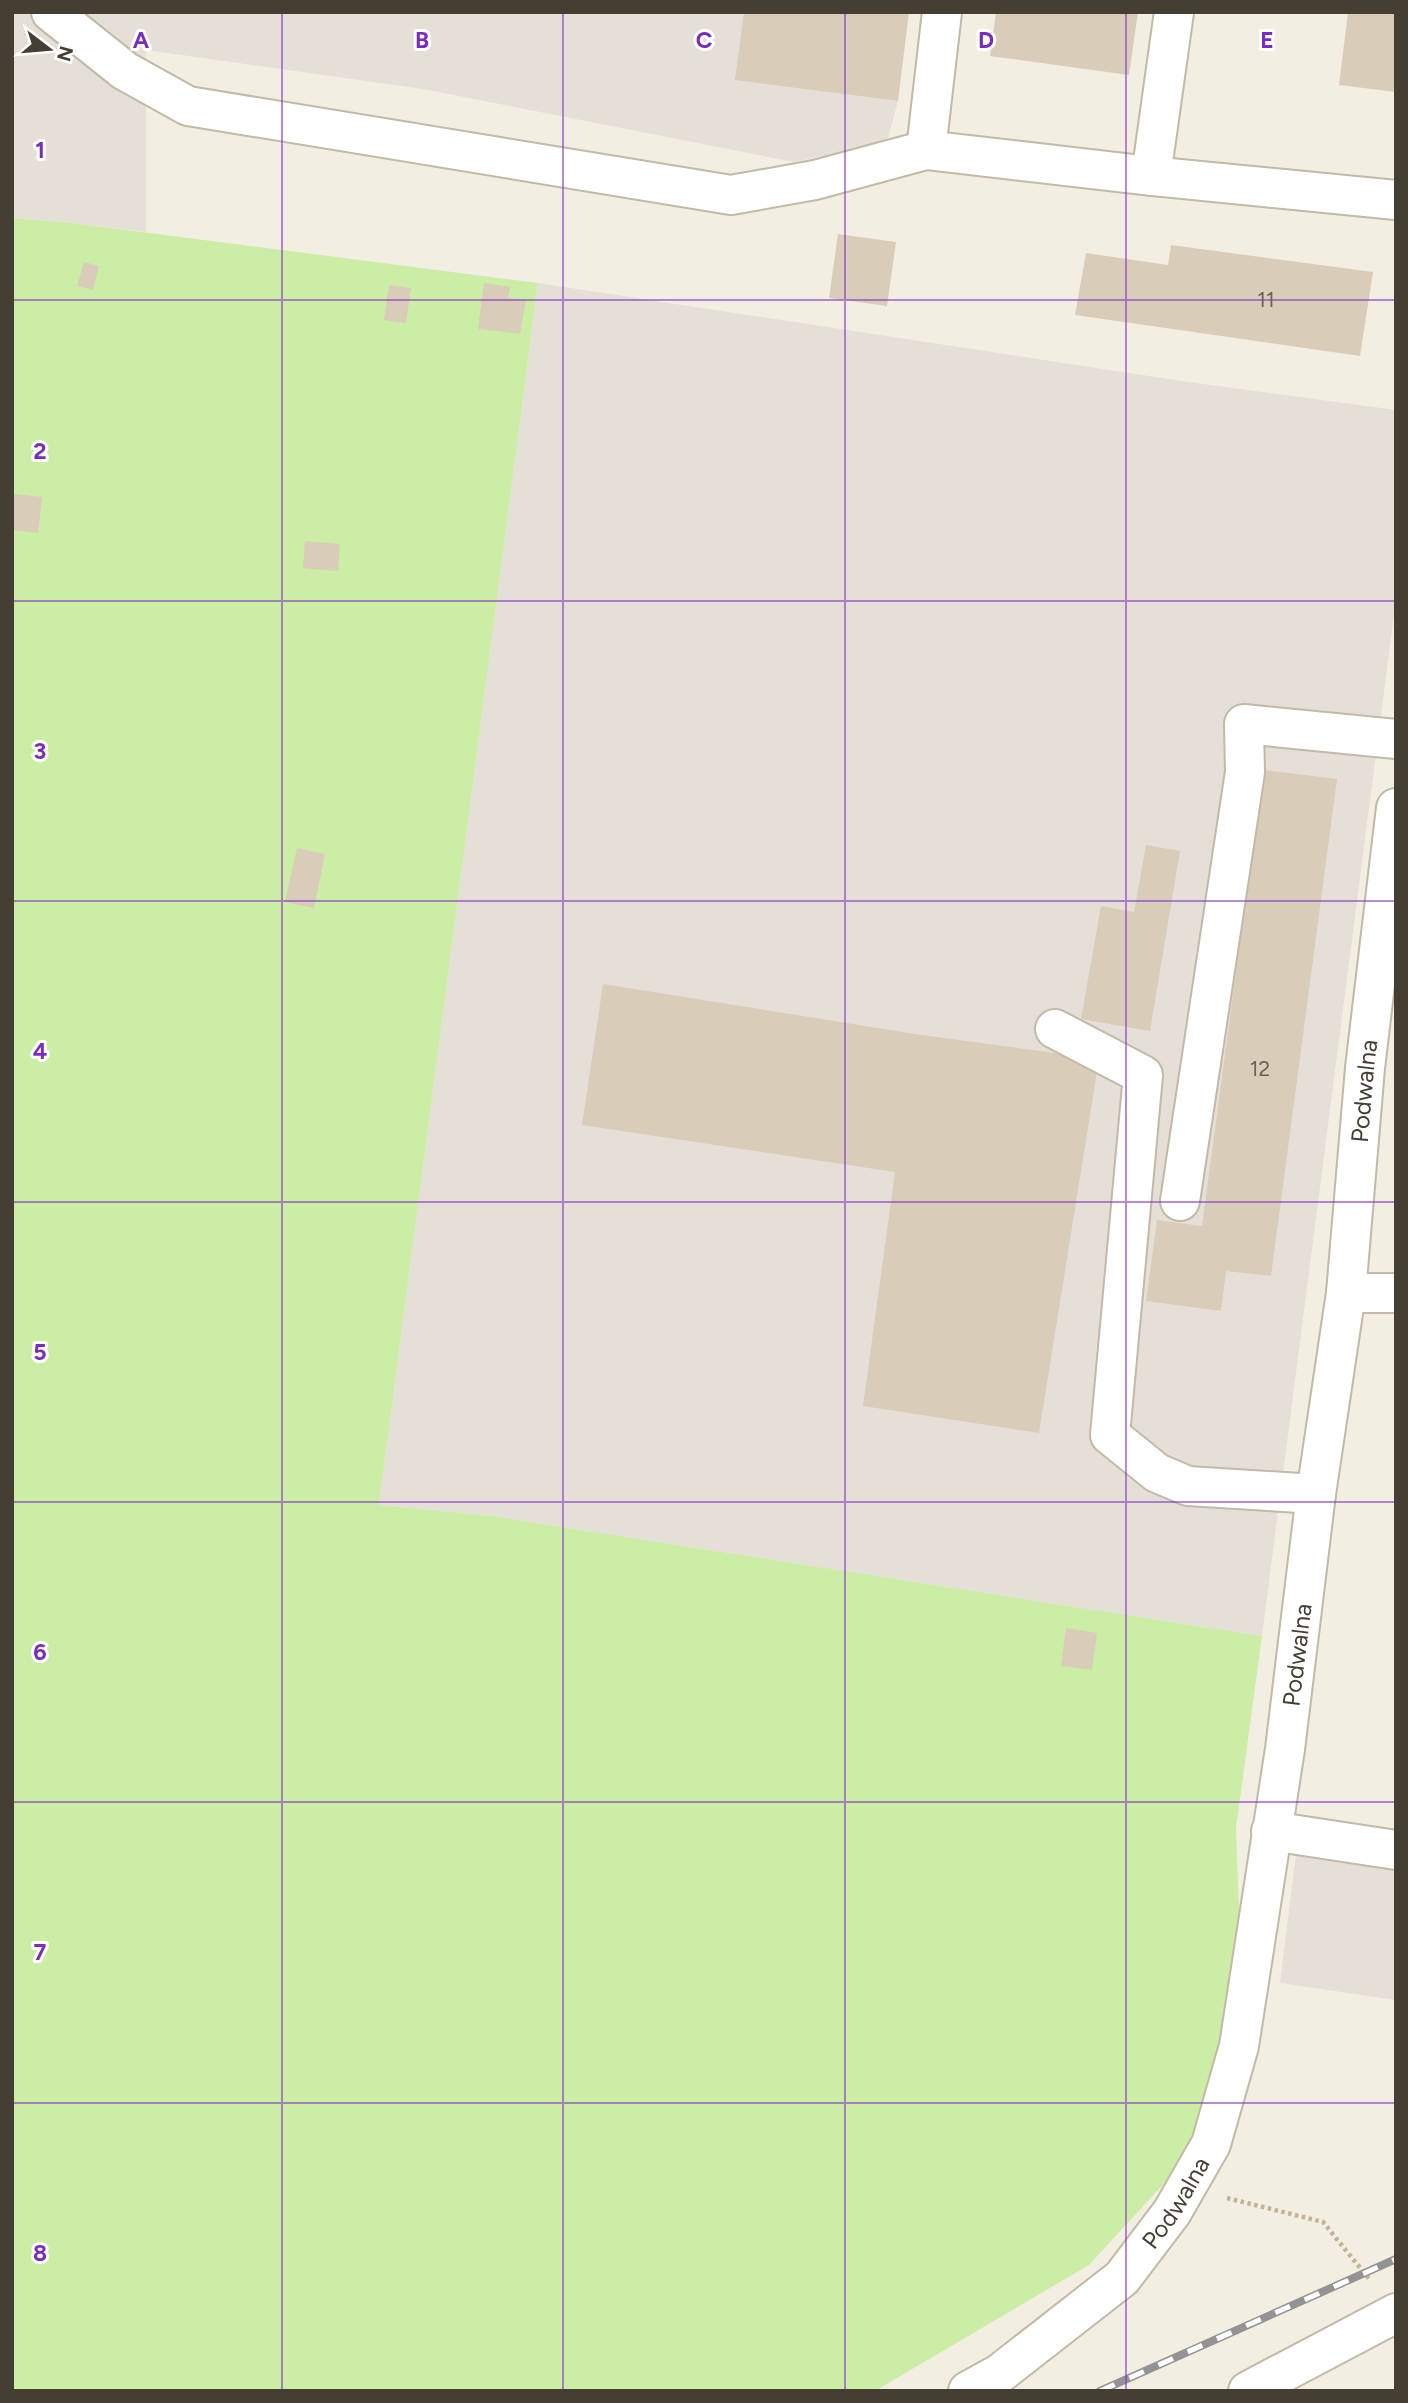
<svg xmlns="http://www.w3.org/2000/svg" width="1408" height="2403" font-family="Figtree,sans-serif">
<rect width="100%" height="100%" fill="#f3eee2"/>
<!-- industrial -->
<g fill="#e5dfd7">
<path d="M12,12H839L828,92L898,101L887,142L794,162L423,89L146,50V232L72,223L12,218Z"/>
<path d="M538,283L1188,382L1396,410V599L1262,1636L492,1516L379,1505Z"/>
<path d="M1300,1822L1396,1834V2000L1280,1983Z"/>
</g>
<!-- green -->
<path fill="#cbeda5" d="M12,218L72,223L538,283L379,1505L492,1516L1262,1636L1236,1828L1242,1995L1210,2109L1181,2165L1089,2265L875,2391H12Z"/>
<!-- building -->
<g fill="#d9cdb9">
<path d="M744,12H909L898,101L735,80Z"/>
<path d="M996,12H1138L1129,75L990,56Z"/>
<path d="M1348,12H1396V92L1339,85Z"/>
<path d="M838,234L896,242L887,306L829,298Z"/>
<path d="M1171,245L1373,272L1360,356L1075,315L1086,253L1168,265Z"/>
<path d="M84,262L99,266L93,290L77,286Z"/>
<path d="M484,283L510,287L508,298L526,300L520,334L478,329Z"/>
<path d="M389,285L411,288L406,323L384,320Z"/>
<path d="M12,494L42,497L38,533L12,530Z"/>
<path d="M305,541L340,544L338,571L303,568Z"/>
<path d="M1263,770L1337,779L1271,1276L1226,1271L1221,1311L1146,1301L1157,1220L1202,1226Z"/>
<path d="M1146,845L1180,851L1150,1031L1081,1019L1101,906L1134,912Z"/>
<path d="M297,848L325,854L314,908L285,902Z"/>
<path d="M603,984L915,1034L1099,1059L1039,1433L863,1406L895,1172L582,1125Z"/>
<path d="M1066,1628L1097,1633L1092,1670L1061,1666Z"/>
</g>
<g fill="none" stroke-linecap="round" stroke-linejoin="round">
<defs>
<g id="minor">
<path d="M51,12L125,71L188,106L731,195L815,180L926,150L1151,176L1396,200"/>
<path d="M926,150L942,12"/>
<path d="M1151,176L1174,12"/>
<path d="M1055,1029L1143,1075L1110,1435L1157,1473L1188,1486L1316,1494"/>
<path d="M1180,1201L1245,772L1244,724L1396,739"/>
<path d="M1346,1293H1396"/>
<path d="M1271,1831L1396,1850"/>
<path id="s1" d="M968,2391L999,2374L1122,2278L1172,2212L1211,2144L1239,2046L1285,1749L1316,1494L1346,1293L1365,1068L1396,808"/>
<path d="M1248,2391L1396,2313"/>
</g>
</defs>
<!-- minor casing -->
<use href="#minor" stroke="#c2b9a6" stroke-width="42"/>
<!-- path -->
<path stroke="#c3b393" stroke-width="4.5" stroke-dasharray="3.5 3.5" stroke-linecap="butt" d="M1227,2198L1323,2222L1370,2280"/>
<!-- minor -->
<use href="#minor" stroke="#fff" stroke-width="38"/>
<defs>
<path id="rail" d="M1100,2391L1396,2259"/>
</defs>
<!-- rail casing -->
<use href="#rail" stroke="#939393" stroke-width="8"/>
<!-- rail -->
<use href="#rail" stroke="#fff" stroke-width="5" stroke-dasharray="16" stroke-linecap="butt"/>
</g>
<!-- grid -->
<path fill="none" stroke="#7b2cbf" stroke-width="2" stroke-opacity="0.55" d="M282,12V2391M563,12V2391M845,12V2391M1126,12V2391M12,300H1396M12,601H1396M12,901H1396M12,1202H1396M12,1502H1396M12,1802H1396M12,2103H1396"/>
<g text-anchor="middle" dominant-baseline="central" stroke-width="6" stroke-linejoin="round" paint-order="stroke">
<!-- number labels -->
<g font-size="21" fill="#6a6254">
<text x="1266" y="299">11</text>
<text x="1260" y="1068">12</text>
</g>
<!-- street labels -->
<g font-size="24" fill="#453e32" stroke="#fff">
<text stroke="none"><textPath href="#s1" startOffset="1418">Podwalna</textPath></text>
<text stroke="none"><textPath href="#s1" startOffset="850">Podwalna</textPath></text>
<text stroke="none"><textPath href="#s1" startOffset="284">Podwalna</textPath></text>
</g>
</g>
<g font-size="23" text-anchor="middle" font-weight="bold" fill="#7b2cbf" stroke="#fff" stroke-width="6" stroke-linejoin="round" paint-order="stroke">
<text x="141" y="48">A</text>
<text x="422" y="48">B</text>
<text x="704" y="48">C</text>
<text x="986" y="48">D</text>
<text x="1267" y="48">E</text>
<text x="40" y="158">1</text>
<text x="40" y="459">2</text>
<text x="40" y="759">3</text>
<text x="40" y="1059">4</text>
<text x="40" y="1360">5</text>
<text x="40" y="1660">6</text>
<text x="40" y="1960">7</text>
<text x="40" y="2261">8</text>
</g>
<!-- border -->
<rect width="1408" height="2403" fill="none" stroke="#453e32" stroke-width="28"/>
<!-- north arrow -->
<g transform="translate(49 49) rotate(106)" stroke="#ffffff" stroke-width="5" paint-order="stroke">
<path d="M0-5L12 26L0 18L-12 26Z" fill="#453e32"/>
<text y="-10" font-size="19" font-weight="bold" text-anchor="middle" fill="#453e32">N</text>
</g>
</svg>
